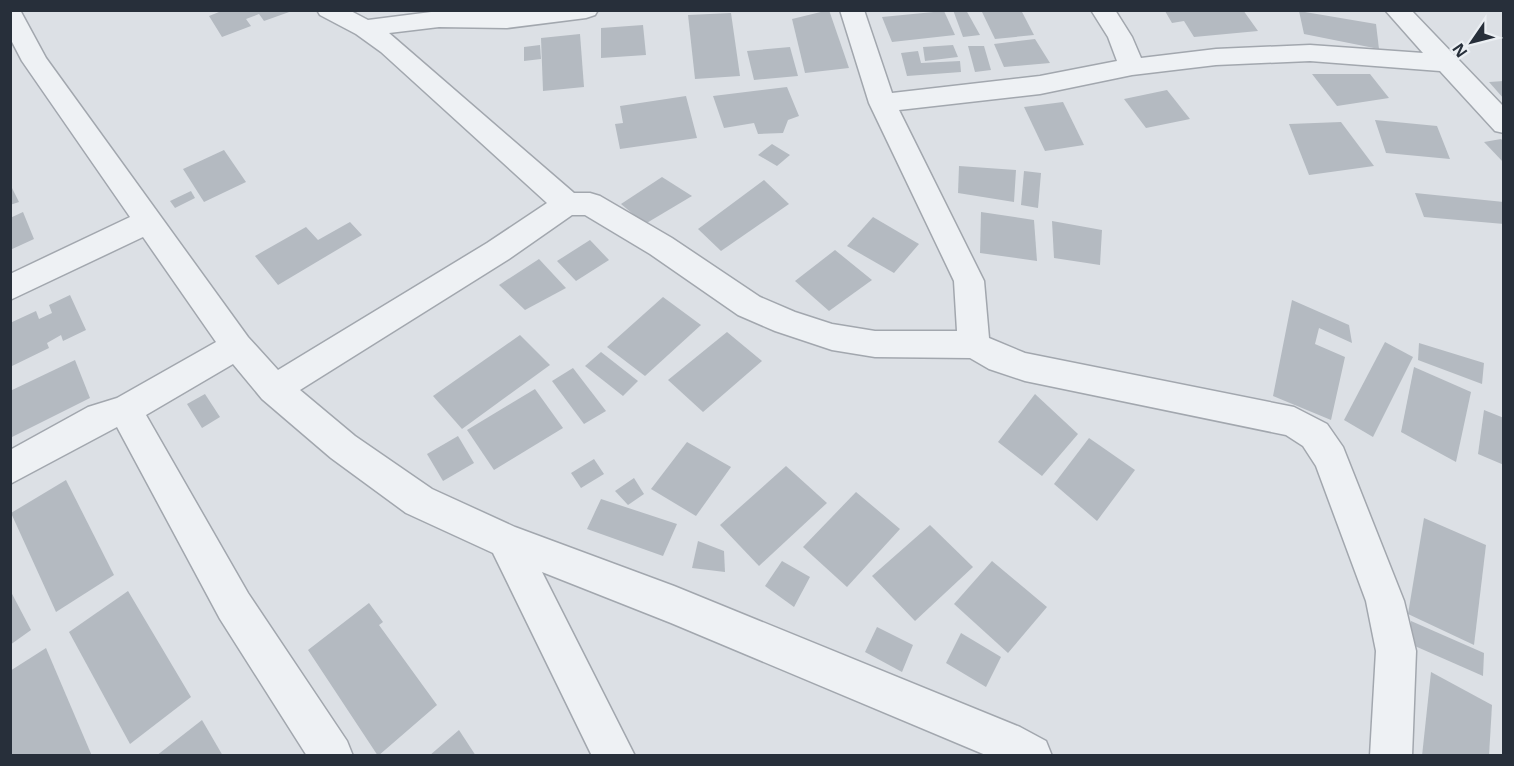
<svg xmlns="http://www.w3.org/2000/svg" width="1514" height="766" font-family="'Open Sans',sans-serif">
<rect width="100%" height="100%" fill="#dce0e5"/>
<!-- building -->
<g fill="#b4bac1">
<path d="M224,10H292V11L264,21L259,14L246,19L251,26L222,37L209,16Z"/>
<path d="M829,10L849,68L805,73L792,19Z"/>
<path d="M953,10H966L980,35L963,37Z"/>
<path d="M1001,10H1021L1034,35L995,39L982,12Z"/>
<path d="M1243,10L1258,31L1194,37L1184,21L1172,23L1165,11Z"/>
<path d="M944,11L955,35L892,42L882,17Z"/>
<path d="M1299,11L1376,24L1379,49L1304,34Z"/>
<path d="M731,13L740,76L695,79L688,15Z"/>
<path d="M643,25L646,55L601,58V28Z"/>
<path d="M580,34L584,87L543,91L541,38Z"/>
<path d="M1035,39L1050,63L1004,67L994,44Z"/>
<path d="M540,45L541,59L524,61V47Z"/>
<path d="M953,45L958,57L925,61L923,47Z"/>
<path d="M968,46H984L991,70L975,72Z"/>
<path d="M790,47L798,76L754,80L747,51Z"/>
<path d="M918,51L921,63L960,61L961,72L907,76L901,53Z"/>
<path d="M1312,74H1370L1389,98L1337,106Z"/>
<path d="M1504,81V99L1489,82Z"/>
<path d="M787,87L799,116L788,120L783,133L758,134L754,123L724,128L713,96Z"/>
<path d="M1167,90L1190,119L1146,128L1124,99Z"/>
<path d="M686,96L697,138L620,149L615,124L623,123L620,106Z"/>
<path d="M1063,102L1084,145L1045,151L1024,107Z"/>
<path d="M1375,120L1437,126L1450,159L1386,153Z"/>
<path d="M1341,122L1374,166L1309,175L1289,124Z"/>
<path d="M1501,139L1504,142V163L1484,142Z"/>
<path d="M772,144L790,155L777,166L758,155Z"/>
<path d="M224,150L246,182L204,202L183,169Z"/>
<path d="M959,166L1016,170L1014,202L958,193Z"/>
<path d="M1024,171L1041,173L1038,208L1021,205Z"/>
<path d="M662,177L692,196L645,224L621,204Z"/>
<path d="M764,180L789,204L721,251L698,229Z"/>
<path d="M10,184L19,202L10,205Z"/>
<path d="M191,191L195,198L175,208L170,201Z"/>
<path d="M1415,193L1504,202V224L1424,217Z"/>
<path d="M23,212L34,239L10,250V218Z"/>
<path d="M981,212L1034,220L1037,261L980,253Z"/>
<path d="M873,217L919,244L894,273L847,246Z"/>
<path d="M1052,221L1102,230L1100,265L1054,258Z"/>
<path d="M350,222L362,235L278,285L255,256L306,227L318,240Z"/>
<path d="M590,240L609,260L576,281L557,261Z"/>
<path d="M835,250L872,280L829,311L795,281Z"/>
<path d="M539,259L566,288L525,310L499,285Z"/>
<path d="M70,295L86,330L63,341L61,335L47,343L49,348L10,367V323L36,311L39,319L52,313L49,305Z"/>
<path d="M663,297L701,325L645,376L607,347Z"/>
<path d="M1292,300L1349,325L1352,343L1319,328L1315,344L1345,357L1331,420L1273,396Z"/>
<path d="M727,332L762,361L703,412L668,380Z"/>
<path d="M520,335L550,365L462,429L433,396Z"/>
<path d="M1385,342L1413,357L1373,437L1344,420Z"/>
<path d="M1419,343L1484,363L1482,384L1418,360Z"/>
<path d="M601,352L638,381L623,396L585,366Z"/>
<path d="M75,360L90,398L10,438V391Z"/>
<path d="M1414,367L1471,392L1456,462L1401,432Z"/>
<path d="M573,368L606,411L584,424L552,381Z"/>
<path d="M535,389L563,428L494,470L467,430Z"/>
<path d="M205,394L220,417L202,428L187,404Z"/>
<path d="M1035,394L1078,434L1042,476L998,442Z"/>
<path d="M1484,410L1504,418V465L1478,454Z"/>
<path d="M458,436L474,463L443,481L427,454Z"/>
<path d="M1089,438L1135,470L1097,521L1054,484Z"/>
<path d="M687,442L731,467L696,516L651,489Z"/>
<path d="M594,459L604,474L581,488L571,473Z"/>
<path d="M786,466L827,503L759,566L720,525Z"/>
<path d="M634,478L644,494L628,505L615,491Z"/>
<path d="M66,480L114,575L56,612L11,513Z"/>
<path d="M856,492L900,529L847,587L803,547Z"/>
<path d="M601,499L677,524L663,556L587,529Z"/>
<path d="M1424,518L1486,545L1474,645L1408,614Z"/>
<path d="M930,525L973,567L915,621L872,576Z"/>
<path d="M698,541L724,551L725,572L692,568Z"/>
<path d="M782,561L810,577L794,607L765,586Z"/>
<path d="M992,561L1047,607L1008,653L954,604Z"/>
<path d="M10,590L31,630L10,645Z"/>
<path d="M128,591L191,697L130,744L69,632Z"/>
<path d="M369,603L383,622L379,625L437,705L378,756L308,650Z"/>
<path d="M1411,621L1484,653L1483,676L1408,643Z"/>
<path d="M877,627L913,645L902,672L865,652Z"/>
<path d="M961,633L1001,657L986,687L946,663Z"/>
<path d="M46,648L92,756H10V671Z"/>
<path d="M1431,672L1492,705L1489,756H1422Z"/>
<path d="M202,720L223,756H156Z"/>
<path d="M459,730L476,756H429Z"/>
</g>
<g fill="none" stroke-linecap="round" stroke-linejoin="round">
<defs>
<path id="street" d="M10,10H20L46,58L248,337L278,370L487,243L547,203L381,52L356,34L320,15L317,10H349L368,20L439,11L598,10L595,15L586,18L507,28L439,27L389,33L574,193H590L600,196L672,238L760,297L795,312L832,324L875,331H957L954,281L869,103L840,10H864L892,93L1040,76L1117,61L1108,37L1091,10H1115L1132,37L1141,58L1216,49L1310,45L1423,53L1385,10H1411L1504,107V133L1495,131L1440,71L1310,61L1216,65L1132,75L1040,94L899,110L984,281L989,338L1025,353L1294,407L1327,424L1343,447L1404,601L1416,651L1412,756H1370L1376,651L1366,601L1316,466L1303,446L1286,435L1025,381L989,369L970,358L875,357L832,350L775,331L738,315L650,254L585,215H572L509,259L300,390L355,436L432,489L515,527L674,586L1020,727L1046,741L1052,756H988L671,623L542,572L635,756H592L493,553L406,513L331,458L262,399L233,364L146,415L248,593L347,741L353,756H307L220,619L117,427L10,484V450L88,407L117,398L216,342L143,237L10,300V274L130,217L22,61L10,38Z"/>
</defs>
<!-- street casing -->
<use href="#street" stroke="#a2a7ae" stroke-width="3"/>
<!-- street -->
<use href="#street" fill="#eef1f4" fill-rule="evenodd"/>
</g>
<!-- border -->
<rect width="1514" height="766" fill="none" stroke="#272f3a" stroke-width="24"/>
<!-- north arrow -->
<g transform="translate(1472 42) rotate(235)" stroke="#ebeff3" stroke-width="4.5" paint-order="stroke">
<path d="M0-4.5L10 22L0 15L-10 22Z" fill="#272f3a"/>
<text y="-9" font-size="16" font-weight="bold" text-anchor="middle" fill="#272f3a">N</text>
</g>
</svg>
